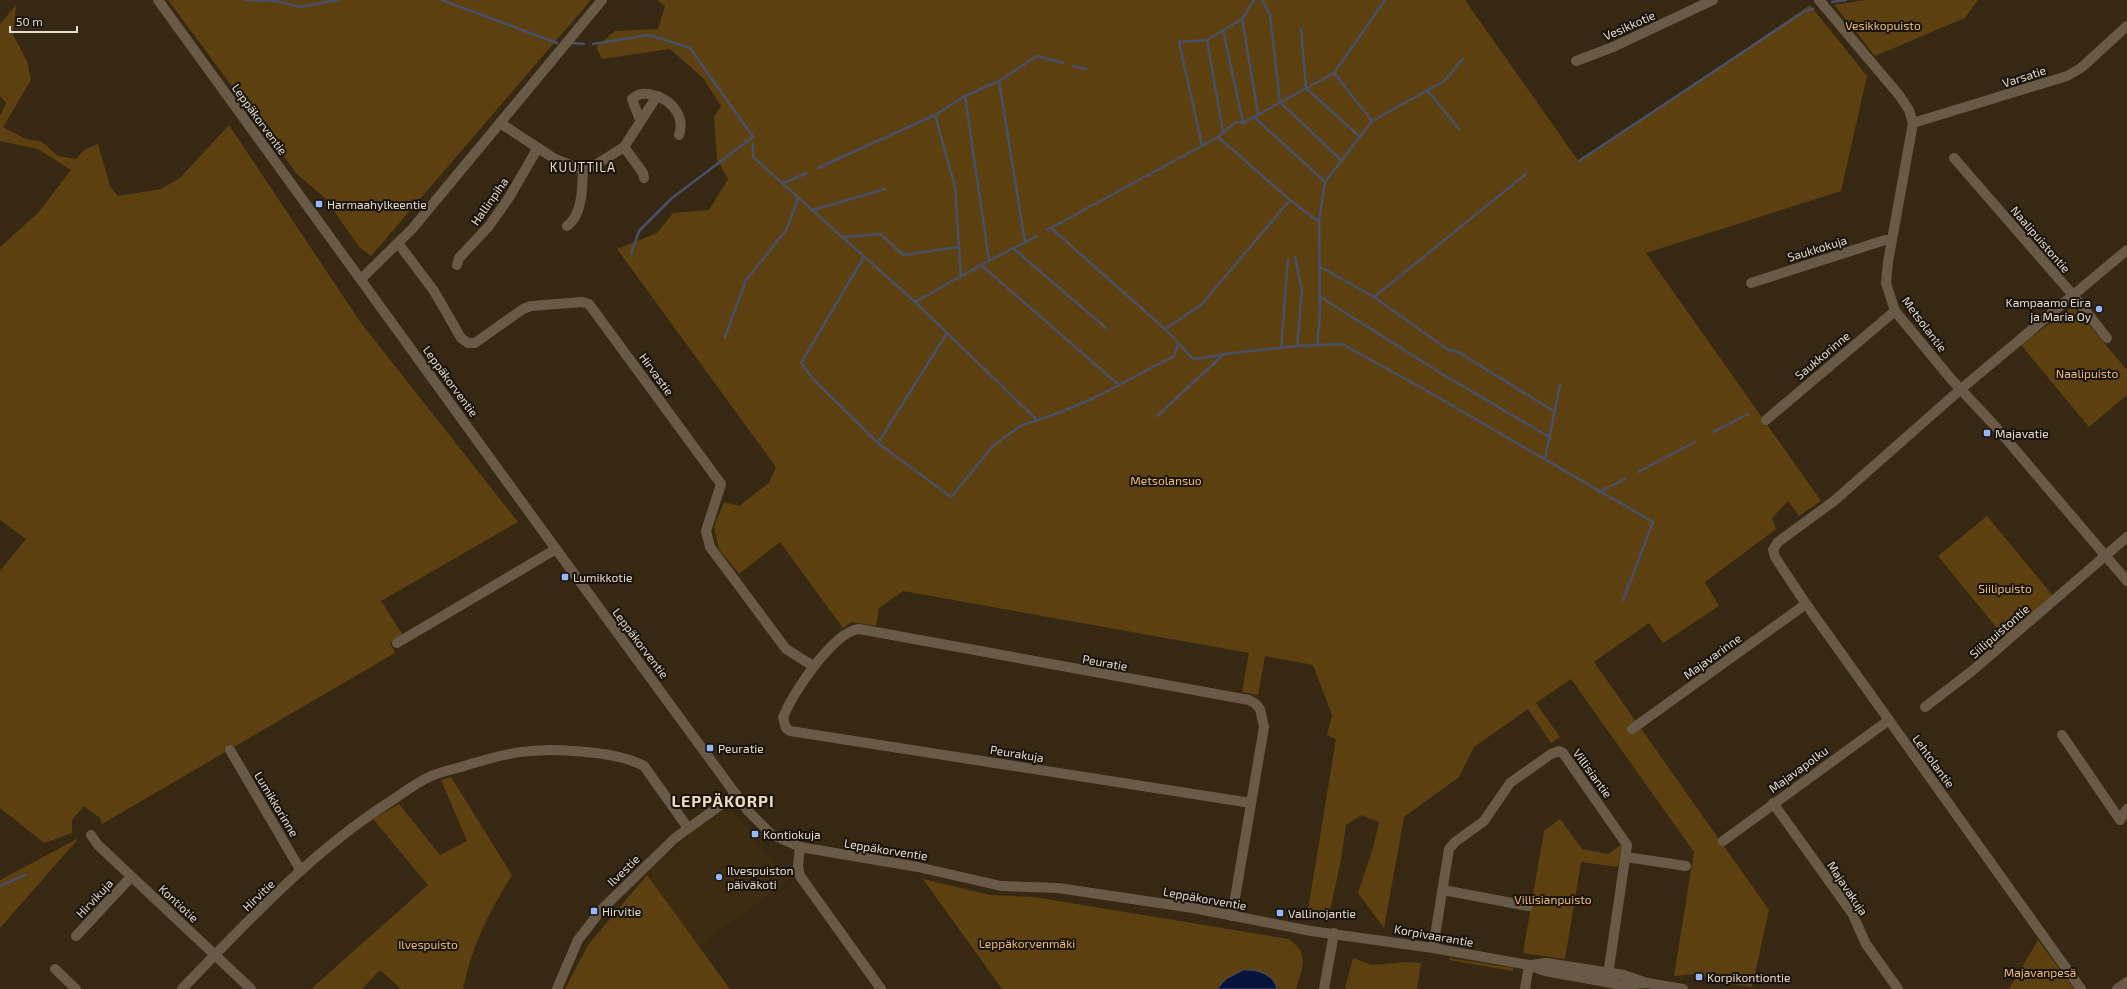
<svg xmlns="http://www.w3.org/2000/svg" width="2127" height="989" font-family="'Exo 2',sans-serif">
<rect width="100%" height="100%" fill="#362813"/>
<!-- built -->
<path fill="#3e2c10" d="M730,811L737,815L761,849L790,879L698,947L647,875L690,834L721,812Z"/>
<!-- green -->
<g fill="#5d400f">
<path d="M168,0H591L371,256L359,247L326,199L297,174Z"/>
<path d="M657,0H1465L1579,162L1810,5L1867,76L1841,191L1646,253L1821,501L1799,516L1788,501L1772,518L1776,529L1705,582L1719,606L1663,643L1649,623L1594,662L1769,910L1752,987L1722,983L1698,974L1674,976L1694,852L1571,679L1536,703L1560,737L1551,743L1528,709L1474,747L1459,777L1404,817L1384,928L1358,893L1373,848L1379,822L1361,815L1346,825L1340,865L1329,915L1307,916L1336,739L1327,735L1332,715L1313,665L1265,656L1258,695L1242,692L1249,653L903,591L879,608L876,626L851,622L843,628L780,542L739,574L719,549L714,527L724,502L739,506L769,483L776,467L617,249L657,233L673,213L709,210L728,179L717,160L714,117L721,106L703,78L670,49L602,59L596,47L615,31L658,29L665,6Z"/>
<path d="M1865,0H1978L1965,18L1875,56L1834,5Z"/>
<path d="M16,5L13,35L27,61L31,80L3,127L26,139L42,142L58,156L76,159L84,150L98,144L110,186L118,196L161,189L180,178L229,125L361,323L518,522L381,601L402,634L390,643L395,653L102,824L100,818L84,806L72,820V833L44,843L0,808V571L26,539L0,520V247L38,213L71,170L38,149L0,141V116L6,103L0,96V24Z"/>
<path d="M2073,306L2127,370V395L2089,427L2021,345Z"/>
<path d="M1987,516L2054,597L2005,638L1938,556Z"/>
<path d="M451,777L512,875C490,910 471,948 463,989H401L380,970L362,989H311L428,885L373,819L399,804L440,855L467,841L441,780Z"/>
<path d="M1560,819L1582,849L1608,854L1622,844L1618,867L1581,862L1565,959L1523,953L1544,831Z"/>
<path d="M79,838L0,928V880Z"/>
<path d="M647,875L730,989H565L588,945Z"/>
<path d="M923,879L990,895L1034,897L1288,939C1311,953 1302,969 1296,989H1002Z"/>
<path d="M2038,940L2072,986L2074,989H2009Z"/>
<path d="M1353,958L1372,965L1405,962L1421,963L1417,989H1345Z"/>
<path d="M1449,958L1513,968V971L1449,960Z"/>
</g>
<!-- water -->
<path fill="#06133a" stroke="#494f67" d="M1243,970C1256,969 1274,974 1277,989H1217L1226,979Z"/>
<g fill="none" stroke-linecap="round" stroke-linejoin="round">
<!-- stream -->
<g stroke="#494f67" stroke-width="2.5">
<path d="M245,0L276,1L300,7L338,0"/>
<path d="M442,0L557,43"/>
<path d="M1262,0L1270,15L1280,102L1342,161"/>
<path d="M1832,2L1846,0"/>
<path d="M1242,19L1258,114"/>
<path d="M1301,28L1306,88L1360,137"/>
<path d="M1223,30L1243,123"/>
<path d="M1207,40L1223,132"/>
<path d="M572,43L584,44"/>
<path d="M593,44L649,35L690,48L753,137L672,198L639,231L631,254"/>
<path d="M1073,66L1086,69"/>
<path d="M1334,73L1372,121"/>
<path d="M999,81L1025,242"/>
<path d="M1427,90L1459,129"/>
<path d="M965,96L989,261"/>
<path d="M935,115L955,187L961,277"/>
<path d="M1254,117L1325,182"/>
<path d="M1218,137L1290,200L1319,222"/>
<path d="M753,144V157L915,302L1037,420"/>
<path d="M1202,145L1179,42L1207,40L1242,19L1254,0"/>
<path d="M1579,161L1805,11L1813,9"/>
<path d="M818,168L935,115L965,96L999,81L1037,56L1063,63"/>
<path d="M783,183L807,173"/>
<path d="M813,210L885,189"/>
<path d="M1051,228L1165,329L1193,359L1223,355"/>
<path d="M1047,230L1218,137L1236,122L1243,123L1334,73L1385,0"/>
<path d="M842,237L881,234L903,255L959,247"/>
<path d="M1014,249L1106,328"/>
<path d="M864,257L801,363L815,381L878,443L951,497L993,446L1020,426L1064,411L1098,396L1174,356L1178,343"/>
<path d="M1295,257L1302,291L1297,346"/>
<path d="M981,265L1119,385"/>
<path d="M1319,266L1374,297L1447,349L1460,353L1555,412"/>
<path d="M1319,296L1442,374L1551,438"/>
<path d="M1374,297L1526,174"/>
<path d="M915,302L981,265L1037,236"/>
<path d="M1165,329L1201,305L1290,200"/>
<path d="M725,337L746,280L787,229L798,198"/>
<path d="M1317,346L1320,314L1319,222L1325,182L1372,121L1444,81L1463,59"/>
<path d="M1281,348L1288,259"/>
<path d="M1157,416L1224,354L1297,346L1342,344L1420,387L1653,522L1623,600"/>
<path d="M1713,432L1748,414"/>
<path d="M878,443L947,333"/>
<path d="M1545,459L1560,385"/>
<path d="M1638,472L1695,442"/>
<path d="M1599,492L1625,479"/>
<path d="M0,886L25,875"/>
</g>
<!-- minor -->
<g stroke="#685a46" stroke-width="10">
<path d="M158,0L553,545L748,811L771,834L800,847L918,867L1001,886L1058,888L1193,908L1311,931L1433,948L1529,965L1545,971L1622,985L1647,983"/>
<path d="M1819,0L1899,95L1909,110L1913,123L1888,262L1886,283L1895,311L1951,379L1995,426L2127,581"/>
<path d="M1576,61L1613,47L1713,0"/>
<path d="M640,120L632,99C640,92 648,93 657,96"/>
<path d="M500,123L555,159L583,170L597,164L624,147L657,96C673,102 685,117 679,135"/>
<path d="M1913,123L2067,76L2081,68L2127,26"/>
<path d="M624,147L643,173L644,178"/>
<path d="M1954,158L2073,295L2107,338"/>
<path d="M567,226C583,214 582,188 583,170"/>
<path d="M398,243L434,291L461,338L468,343H475L523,309L531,306L582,302L589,304L721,484L706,531L710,547L786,649L813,666"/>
<path d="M457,265L459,258L489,226L510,196L537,149"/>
<path d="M361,279L412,229L602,0"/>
<path d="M1751,283L1885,240H1892"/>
<path d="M1766,420L1895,311"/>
<path d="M397,643L556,549"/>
<path d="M1925,707L1972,671L2127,537"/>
<path d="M1632,729L1806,604"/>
<path d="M2062,735L2120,820L2127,809"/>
<path d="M230,750L301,871"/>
<path d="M1773,803L1852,913L1866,944L1898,989"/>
<path d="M91,835L98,845L251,989"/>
<path d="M1723,841L1889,720"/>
<path d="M800,847L798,866L800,876L881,989"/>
<path d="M1626,857L1686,866"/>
<path d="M1443,890L1528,906"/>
<path d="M1232,916L1264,727L1260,709L1256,704L1249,700L859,629C833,632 791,695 783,718L786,728L790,731L1251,803"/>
<path d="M76,936L131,877"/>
<path d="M1433,948L1449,849L1455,842L1484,821L1510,783L1551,754L1559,751L1563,753L1627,845L1607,982"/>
<path d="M1531,965L1546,963L1624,975L1647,983L1683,989"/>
<path d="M55,969L76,989"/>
<path d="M182,989C247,922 312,851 391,801C403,793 416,783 429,777C439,772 450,770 461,767C502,754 530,747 573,751C597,753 623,755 644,766L688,828"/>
<path d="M557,989L578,940L602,909L675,838L736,794"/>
<path d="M1324,989L1334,933"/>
<path d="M1525,989L1529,965"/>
<path d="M2081,989L1806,604L1775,557L1773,550L1778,542L1834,501L1961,389L2127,250"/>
<path d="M2117,989L2127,982"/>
</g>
</g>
<!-- markers -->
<g fill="#96b6fd" stroke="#181209" stroke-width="1.5">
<rect x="315" y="200" width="8" height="8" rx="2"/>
<circle cx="2099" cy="309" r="4"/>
<rect x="1983" y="429" width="8" height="8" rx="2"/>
<rect x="561" y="573" width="8" height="8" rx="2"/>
<rect x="706" y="744" width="8" height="8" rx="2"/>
<rect x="751" y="830" width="8" height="8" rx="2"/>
<circle cx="719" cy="877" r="4"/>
<rect x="590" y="907" width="8" height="8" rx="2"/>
<rect x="1276" y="909" width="8" height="8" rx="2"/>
<rect x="1695" y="973" width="8" height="8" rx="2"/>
</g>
<g text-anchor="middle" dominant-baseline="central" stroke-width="4" stroke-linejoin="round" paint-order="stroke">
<!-- street labels -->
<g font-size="12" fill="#e5dccf" stroke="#181209">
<text transform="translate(1629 25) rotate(-24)">Vesikkotie</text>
<text transform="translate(2024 76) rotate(-18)">Varsatie</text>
<text transform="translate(260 119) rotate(54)">Leppäkorventie</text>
<text transform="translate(489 201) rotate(-55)">Hallinpiha</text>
<text transform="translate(2041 239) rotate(49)">Naalipuistontie</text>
<text transform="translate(1817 248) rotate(-17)">Saukkokuja</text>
<text transform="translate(1925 324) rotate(53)">Metsolantie</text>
<text transform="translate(1822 355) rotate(-40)">Saukkorinne</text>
<text transform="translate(657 374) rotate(54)">Hirvastie</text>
<text transform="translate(451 381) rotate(54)">Leppäkorventie</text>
<text transform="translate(1999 631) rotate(-41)">Siilipuistontie</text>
<text transform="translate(641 643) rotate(53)">Leppäkorventie</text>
<text transform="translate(1712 656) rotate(-36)">Majavarinne</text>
<text transform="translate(1105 662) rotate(10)">Peuratie</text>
<text transform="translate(1017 753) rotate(9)">Peurakuja</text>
<text transform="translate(1934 761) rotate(54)">Lehtolantie</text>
<text transform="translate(1798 769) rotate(-36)">Majavapolku</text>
<text transform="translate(1593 773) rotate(54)">Villisiantie</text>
<text transform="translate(277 804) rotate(59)">Lumikkorinne</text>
<text transform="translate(886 849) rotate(9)">Leppäkorventie</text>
<text transform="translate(623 870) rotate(-44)">Ilvestie</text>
<text transform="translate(1848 888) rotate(56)">Majavakuja</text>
<text transform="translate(258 895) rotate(-44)">Hirvitie</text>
<text transform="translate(94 898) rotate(-47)">Hirvikuja</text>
<text transform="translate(1205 898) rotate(10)">Leppäkorventie</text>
<text transform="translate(179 903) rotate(43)">Kontiotie</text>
<text transform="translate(1434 935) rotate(10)">Korpivaarantie</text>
</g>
<!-- park labels -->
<g font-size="12" fill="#f2bf75" stroke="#181209">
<text x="1883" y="25">Vesikkopuisto</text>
<text x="2087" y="373">Naalipuisto</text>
<text x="1166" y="480">Metsolansuo</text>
<text x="2005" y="588">Siilipuisto</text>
<text x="1553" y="899">Villisianpuisto</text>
<text x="1027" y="943">Leppäkorvenmäki</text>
<text x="428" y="944">Ilvespuisto</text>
<text x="2040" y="972">Majavanpesä</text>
</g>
<!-- poi labels -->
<g font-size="12" fill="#e5dccf" stroke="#181209" text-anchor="start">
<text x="327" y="204">Harmaahylkeentie</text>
<text x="2091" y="302" text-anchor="end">Kampaamo Eira<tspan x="2091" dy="14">ja Maria Oy</tspan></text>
<text x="1995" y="433">Majavatie</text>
<text x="573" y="577">Lumikkotie</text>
<text x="718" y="748">Peuratie</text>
<text x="763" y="834">Kontiokuja</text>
<text x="727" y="870">Ilvespuiston<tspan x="727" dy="14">päiväkoti</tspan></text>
<text x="602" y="911">Hirvitie</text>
<text x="1288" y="913">Vallinojantie</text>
<text x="1707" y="977">Korpikontiontie</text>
</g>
<!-- neighbourhood labels -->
<g font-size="13" letter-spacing="1" fill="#ecdac1" stroke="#181209">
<text x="583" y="167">KUUTTILA</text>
</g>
<!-- district labels -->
<g font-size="16" font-weight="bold" letter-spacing="1" fill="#ecdac1" stroke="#181209">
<text x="723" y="800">LEPPÄKORPI</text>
</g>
</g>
<!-- scale -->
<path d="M10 26v6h67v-6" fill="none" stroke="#e5dccf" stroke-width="2"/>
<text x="16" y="26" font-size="12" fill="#e5dccf" stroke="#181209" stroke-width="3" paint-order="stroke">50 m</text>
</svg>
